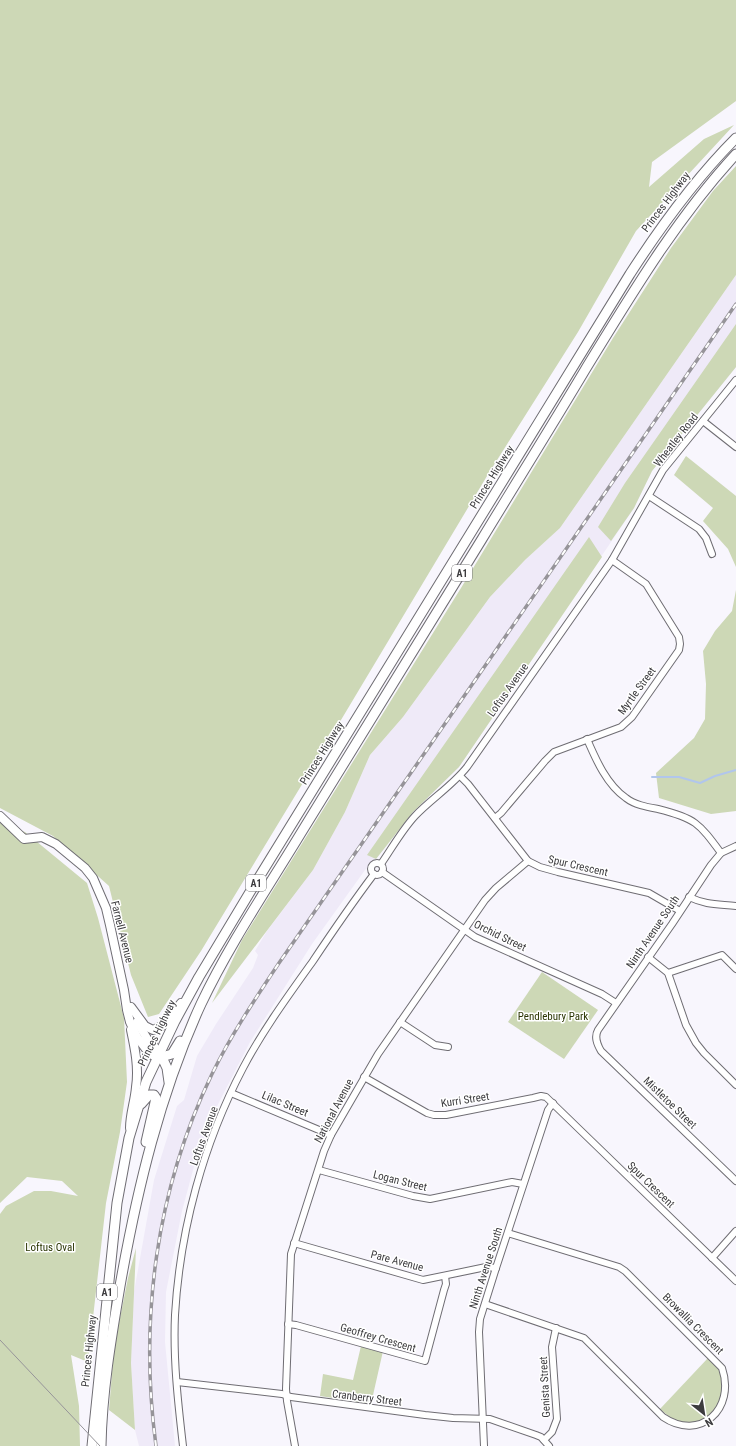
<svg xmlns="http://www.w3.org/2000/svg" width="736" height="1446" font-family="'Roboto Condensed',sans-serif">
<rect width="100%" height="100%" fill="#f8f6fd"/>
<!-- built -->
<path fill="#efeaf8" d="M736,275V367L652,471L634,508L459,767L413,812L376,859L365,870L312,944L250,1042L213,1114L196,1159L182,1211L166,1292L165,1342L175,1446H139L135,1430L131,1363L134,1292L154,1180L177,1106L184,1100L197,1056L216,1024L253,968L258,955L255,951L267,931L313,870L345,812L370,755L403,717L490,597L525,560L560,528Z"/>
<!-- green -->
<g fill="#cdd8b6">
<path d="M0,0H736V101L652,162L649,187L704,139L734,125L636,231L578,332L487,476L335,730L201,951L159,1014L148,1017L131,975L109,886L53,836L0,808Z"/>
<path d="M736,166V275L560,528L525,560L490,597L403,717L370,755L345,812L313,870L212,1003L242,940L461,588L613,338L671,248L713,191Z"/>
<path d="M736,324V367L652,471L634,508L611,541L598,527L625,483Z"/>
<path d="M686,456L736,496V567L728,549L703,521L713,508L674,475Z"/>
<path d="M589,537L602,557L459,767L413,812L376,859L367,855Z"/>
<path d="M736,590V811L711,814L659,798L656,773L694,738L705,719L706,684L703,651L715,631L732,611Z"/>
<path d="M0,823L25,832L87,883L98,918L124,1018L127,1082L120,1132L106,1203L88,1362L71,1355L79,1406L80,1446H0V1214L6,1206L34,1191H51L78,1196L62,1181L27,1177L0,1203Z"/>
<path d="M542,972L598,1010L564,1059L508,1022Z"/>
<path d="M136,1248L131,1363L135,1430L109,1410L114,1348L128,1278Z"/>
<path d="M361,1346L383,1351L371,1404L320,1396L323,1374L353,1380Z"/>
<path d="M708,1358L720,1371L724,1382L721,1405L705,1420L694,1424L683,1423L672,1419L660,1409Z"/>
</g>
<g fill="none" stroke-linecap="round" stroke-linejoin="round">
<!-- stream -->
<path stroke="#b1c6ec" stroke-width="2" d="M652,777H679L700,783L715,776L736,770"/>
<defs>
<g id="minor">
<path d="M703,421L736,447"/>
<path d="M649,496L699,529L706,538L712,554"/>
<path d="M587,739C596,760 607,785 626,798C635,805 647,807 658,809C695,818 699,823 721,853"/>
<path d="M460,776L468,784L528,861L540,867L558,872L649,893L680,911"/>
<path d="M495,818L501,813L545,761L554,752L621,727L632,717L679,650L680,644L679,637L646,584L612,560"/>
<path d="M736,846L721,853L711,865L672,924L598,1030C594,1037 597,1044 601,1051L736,1181"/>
<circle cx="377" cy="869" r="6"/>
<path d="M381,864C392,848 402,830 415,816C431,799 452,786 467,767L612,560L663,470L736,380"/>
<path d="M382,872L475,937L602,994L616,1003"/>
<path d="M689,897C706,905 717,904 736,906"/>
<path d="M648,957L668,973L686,1025L696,1043L704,1053L736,1085"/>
<path d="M668,973L722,955L736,969"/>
<path d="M400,1022L435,1045L448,1047"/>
<path d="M364,1077L427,1113L434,1115H446L533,1098L541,1096L546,1097L736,1281"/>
<path d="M231,1093L331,1135"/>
<path d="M319,1170L413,1196L430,1199L512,1182L523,1184"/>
<path d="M294,1243L423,1280L486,1267L496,1268"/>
<path d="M712,1258L736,1231"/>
<path d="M485,1304L584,1338L663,1417C700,1442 736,1409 722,1368L625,1271L619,1267L508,1233"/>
<path d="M288,1324L296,1325L425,1361L444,1290L446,1284L445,1276"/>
<path d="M177,1382L282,1394L291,1397L425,1415L453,1418L490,1419L536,1435L541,1437L549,1446"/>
<path d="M544,1440L552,1432L557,1419L552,1347L556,1328"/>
<path d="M183,1446C178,1403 173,1359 175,1315C180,1230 203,1144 243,1068C263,1030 288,996 313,961C333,931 353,902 374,874"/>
<path d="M295,1446L287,1401L286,1389L291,1254L324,1151L331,1135L378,1054L485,900L496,888L528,861"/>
<path d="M484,1446L479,1332L480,1319L496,1268L548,1110L553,1103"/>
</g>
<g id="major">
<path d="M0,816L24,839L42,837L56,844L85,868L93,878L106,908L110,925L124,990L127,1010L130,1022L137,1037L146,1049L152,1055L158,1058"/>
<path d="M131,1007L145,1026L153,1030L164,1025L181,1003"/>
<path d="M137,1022L148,1040L160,1053"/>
<path d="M130,1128C130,1114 135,1101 136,1087C139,1068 135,1049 131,1030"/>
</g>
<g id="highway">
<path d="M160,1053L167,1068L169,1082"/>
<path d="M158,1058L172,1054L180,1041"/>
<path d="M141,1104L149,1095H154L156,1098L146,1142"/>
<path d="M92,1446L117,1203L129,1138L146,1082L175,1021L199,977L250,892L630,274C661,226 695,179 736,138"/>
<path d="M101,1446C102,1392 111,1339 120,1286C137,1190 160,1093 201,1004C229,945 267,889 301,833C361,735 422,638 482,539C516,483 551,427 585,370C631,295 676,219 736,154"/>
</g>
</defs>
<!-- minor casing -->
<use href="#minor" stroke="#6f6d73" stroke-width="8"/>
<!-- major casing -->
<use href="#major" stroke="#6f6d73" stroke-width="10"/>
<!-- highway casing -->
<use href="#highway" stroke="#6f6d73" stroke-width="11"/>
<!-- minor -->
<use href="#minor" stroke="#fff" stroke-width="6"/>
<!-- major -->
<use href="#major" stroke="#fff" stroke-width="8"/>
<!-- highway -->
<use href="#highway" stroke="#fff" stroke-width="9"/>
<!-- tram -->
<path stroke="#969499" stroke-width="1" d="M0,1340L100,1446"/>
<defs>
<path id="rail" d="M156,1446C139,1319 156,1190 212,1074C231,1035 255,999 279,963L736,304"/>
</defs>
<!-- rail casing -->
<use href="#rail" stroke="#969499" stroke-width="3.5"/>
<!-- rail -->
<use href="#rail" stroke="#fff" stroke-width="2" stroke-dasharray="6" stroke-linecap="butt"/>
</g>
<g text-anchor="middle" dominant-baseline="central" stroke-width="3" stroke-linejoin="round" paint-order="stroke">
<!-- shield labels -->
<g fill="#fff" stroke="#767678" stroke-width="1">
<rect x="452" y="565" width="20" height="16" rx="3"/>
<rect x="246" y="875" width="20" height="16" rx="3"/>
<rect x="97" y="1284" width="20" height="16" rx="3"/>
</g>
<g font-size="10" font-weight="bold" fill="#3c3b3e">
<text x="462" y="573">A1</text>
<text x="256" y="883">A1</text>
<text x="107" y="1292">A1</text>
</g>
<!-- street labels -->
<g font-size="11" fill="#3c3b3e" stroke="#fff">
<text transform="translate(666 202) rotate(-53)">Princes Highway</text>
<text transform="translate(676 440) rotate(-52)">Wheatley Road</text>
<text transform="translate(492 477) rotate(-58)">Princes Highway</text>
<text transform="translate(508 690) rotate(-55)">Loftus Avenue</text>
<text transform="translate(637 691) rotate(-54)">Myrtle Street</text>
<text transform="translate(322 753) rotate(-58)">Princes Highway</text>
<text transform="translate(578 866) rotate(13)">Spur Crescent</text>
<text transform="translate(122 932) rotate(76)">Farnell Avenue</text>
<text transform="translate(653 932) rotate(-56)">Ninth Avenue South</text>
<text transform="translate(500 936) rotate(26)">Orchid Street</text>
<text transform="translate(157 1033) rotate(-64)">Princes Highway</text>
<text transform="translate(465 1100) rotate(-9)">Kurri Street</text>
<text transform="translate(670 1103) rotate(44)">Mistletoe Street</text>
<text transform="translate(285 1104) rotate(23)">Lilac Street</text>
<text transform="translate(334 1111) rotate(-62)">National Avenue</text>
<text transform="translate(204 1136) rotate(-70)">Loftus Avenue</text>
<text transform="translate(400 1181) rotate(14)">Logan Street</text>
<text transform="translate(651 1185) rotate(44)">Spur Crescent</text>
<text transform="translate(397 1261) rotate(15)">Pare Avenue</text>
<text transform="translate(486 1268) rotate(-72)">Ninth Avenue South</text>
<text transform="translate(693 1324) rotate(45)">Browallia Crescent</text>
<text transform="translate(378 1338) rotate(16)">Geoffrey Crescent</text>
<text transform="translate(89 1351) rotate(-84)">Princes Highway</text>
<text transform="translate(545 1387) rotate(-93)">Genista Street</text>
<text transform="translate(367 1398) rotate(7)">Cranberry Street</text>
</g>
<!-- park labels -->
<g font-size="11" fill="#2b3604" stroke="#fff">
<text x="553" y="1016">Pendlebury Park</text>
<text x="50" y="1247">Loftus Oval</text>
</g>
</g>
<!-- north arrow -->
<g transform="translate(704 1414) rotate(150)" stroke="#ffffff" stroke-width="3" paint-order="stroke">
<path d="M0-3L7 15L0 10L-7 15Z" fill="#3c3b3e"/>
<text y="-6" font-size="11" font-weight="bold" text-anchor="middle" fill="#3c3b3e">N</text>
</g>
</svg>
